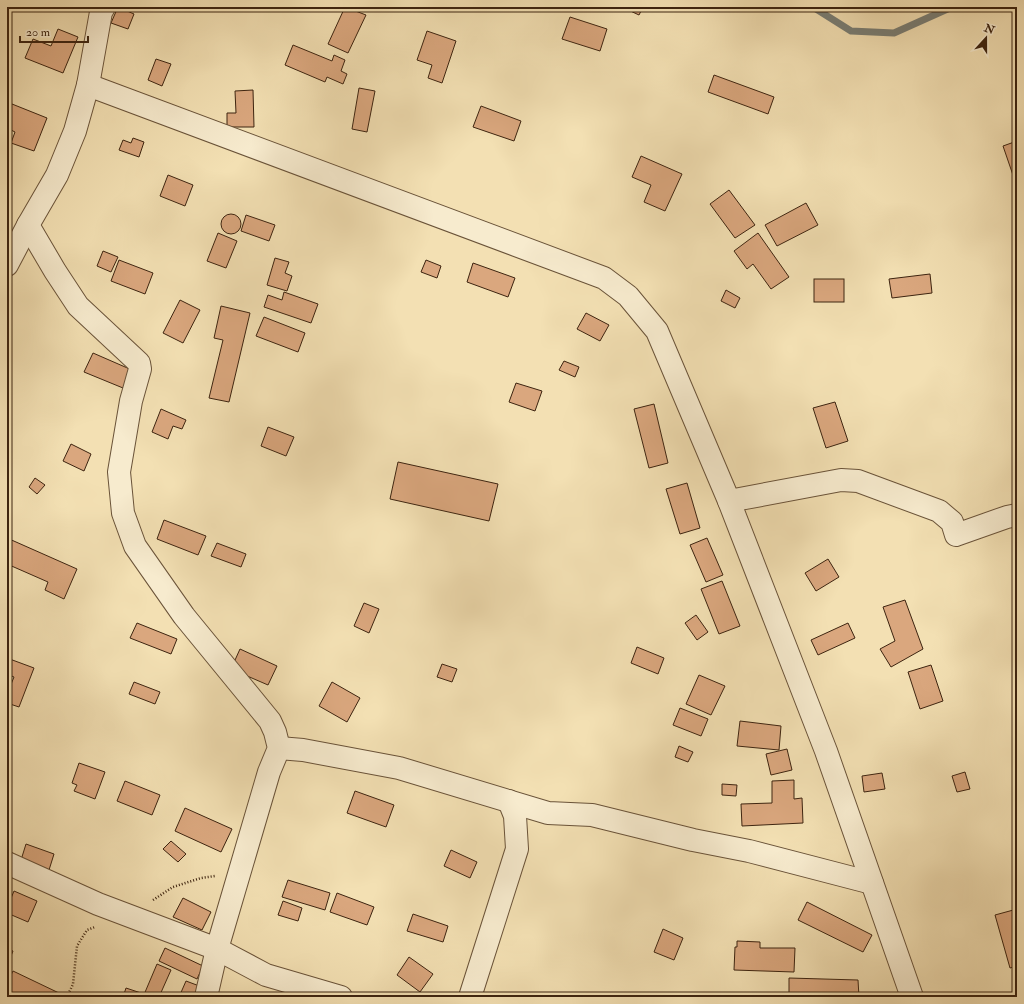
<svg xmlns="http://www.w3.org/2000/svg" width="1024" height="1004" font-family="'IM FELL Double Pica',serif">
<rect width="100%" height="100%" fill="#f3e0b3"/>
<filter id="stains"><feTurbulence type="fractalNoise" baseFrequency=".005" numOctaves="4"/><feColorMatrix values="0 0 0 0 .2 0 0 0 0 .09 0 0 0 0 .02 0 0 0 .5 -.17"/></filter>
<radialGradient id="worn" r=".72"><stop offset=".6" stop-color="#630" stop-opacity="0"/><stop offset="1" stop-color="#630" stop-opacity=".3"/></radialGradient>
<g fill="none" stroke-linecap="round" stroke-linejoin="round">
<!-- stream -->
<path stroke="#797e75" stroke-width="7" d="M813,7L851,31L894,33L952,7"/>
</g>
<!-- building -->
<g fill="#daa77e" stroke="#3d2410">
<path d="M118,7L134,14L128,29L111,23Z"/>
<path d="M345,7L366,15L348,53L328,44Z"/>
<path d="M624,7H643L639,15L624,8Z"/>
<path d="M570,17L607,29L600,51L562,39Z"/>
<path d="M58,29L78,37L63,73L25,58L33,39L51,46Z"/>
<path d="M427,31L456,41L442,83L428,78L432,65L417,60Z"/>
<path d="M293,45L332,61L334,55L345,60L341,71L347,74L343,84L327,77L325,82L285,65Z"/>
<path d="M156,59L171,64L162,86L148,80Z"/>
<path d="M714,75L774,97L768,114L708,92Z"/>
<path d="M359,88L375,91L367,132L352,129Z"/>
<path d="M253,90L254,127H227V113H236L235,91Z"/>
<path d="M7,102L47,118L34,151L11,143L15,132L7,128Z"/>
<path d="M481,106L521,121L514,141L473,127Z"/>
<path d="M133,138L144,142L139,157L119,150L123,140L131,143Z"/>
<path d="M1017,141V180L1015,181L1003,146Z"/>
<path d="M641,156L682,174L665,211L644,202L651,185L632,177Z"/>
<path d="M168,175L193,185L185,206L160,196Z"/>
<path d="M729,190L755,225L735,238L710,204Z"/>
<path d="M806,203L818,225L777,246L765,225Z"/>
<circle cx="231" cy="224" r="10"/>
<path d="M246,215L275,225L269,241L241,231Z"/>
<path d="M218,233L237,241L226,268L207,261Z"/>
<path d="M758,233L789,277L771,289L753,264L747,269L734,251Z"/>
<path d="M103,251L118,257L111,272L97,266Z"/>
<path d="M275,258L289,262L285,273L292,276L287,291L267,285Z"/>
<path d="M119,260L153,273L145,294L111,281Z"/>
<path d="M426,260L441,266L437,278L421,272Z"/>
<path d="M473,263L515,278L508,297L467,282Z"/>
<path d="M930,274L932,293L892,298L889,279Z"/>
<rect x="814" y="279" width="30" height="23"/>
<path d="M726,290L740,298L735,308L721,301Z"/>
<path d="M284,292L318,304L311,323L264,307L268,295L282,300Z"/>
<path d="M180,300L200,310L183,343L163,333Z"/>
<path d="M221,306L250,313L229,402L209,398L223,340L214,338Z"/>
<path d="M586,313L609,325L600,341L577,329Z"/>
<path d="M264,317L305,333L298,352L256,336Z"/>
<path d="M93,353L132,370L123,388L84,372Z"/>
<path d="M564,361L579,367L575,377L559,370Z"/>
<path d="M516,383L542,391L535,411L509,402Z"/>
<path d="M835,402L848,441L826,448L813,408Z"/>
<path d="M654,404L668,463L649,468L634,409Z"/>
<path d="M161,409L186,420L182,429L173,426L168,439L152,432Z"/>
<path d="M268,427L294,437L286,456L261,446Z"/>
<path d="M71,444L91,454L84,471L63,461Z"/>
<path d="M398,462L498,484L489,521L390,499Z"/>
<path d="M35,478L45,485L37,494L29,487Z"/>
<path d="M687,483L700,528L680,534L666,489Z"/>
<path d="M164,520L206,536L198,555L157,539Z"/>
<path d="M7,538L77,569L64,599L45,590L48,582L7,564Z"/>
<path d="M707,538L723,575L706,582L690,545Z"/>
<path d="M217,543L246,554L241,567L211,556Z"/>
<path d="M828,559L839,577L816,591L805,573Z"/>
<path d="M722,581L740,626L719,634L701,589Z"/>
<path d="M905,600L923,649L891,667L880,649L895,641L883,607Z"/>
<path d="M364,603L379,609L369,633L354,626Z"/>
<path d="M696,615L708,632L697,640L685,623Z"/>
<path d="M137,623L177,639L171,654L130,638Z"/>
<path d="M848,623L855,638L818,655L811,640Z"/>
<path d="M637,647L664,658L658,674L631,663Z"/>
<path d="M240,649L277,666L268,685L231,669Z"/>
<path d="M7,658L34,668L19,707L7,703V694L14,677L7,674Z"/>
<path d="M442,664L457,669L452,682L437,677Z"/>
<path d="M931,665L943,701L920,709L908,672Z"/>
<path d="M699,675L725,686L711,715L686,704Z"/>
<path d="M134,682L160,692L155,704L129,694Z"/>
<path d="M332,682L360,698L347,722L319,706Z"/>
<path d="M680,708L708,719L701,736L673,725Z"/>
<path d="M740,721L781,726L779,750L737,746Z"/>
<path d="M679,746L693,752L688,762L675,757Z"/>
<path d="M787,749L792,770L771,775L766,754Z"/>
<path d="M79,763L105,772L95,799L74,791L77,785L72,783Z"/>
<path d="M965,772L970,789L957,792L952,776Z"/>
<path d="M882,773L885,789L864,792L862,776Z"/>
<path d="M794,780V799L802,798L803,823L742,826L741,804L772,803V781Z"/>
<path d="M125,781L160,795L152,815L117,801Z"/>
<path d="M722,784L737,785L736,796L722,795Z"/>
<path d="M355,791L394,805L386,827L347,813Z"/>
<path d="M185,808L232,829L221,852L175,831Z"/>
<path d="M171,841L186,854L178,862L163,849Z"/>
<path d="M26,844L54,854L49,870L21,860Z"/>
<path d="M451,850L477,862L470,878L444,866Z"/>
<path d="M288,880L330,893L325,910L282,897Z"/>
<path d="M14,891L37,901L28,922L7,913V908Z"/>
<path d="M337,893L374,907L367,925L330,912Z"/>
<path d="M183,898L211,912L202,930L173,917Z"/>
<path d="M283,901L302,908L298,921L278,915Z"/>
<path d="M807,902L872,935L863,952L798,920Z"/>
<path d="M1017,909V966L1010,968L995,915Z"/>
<path d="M413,914L448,926L443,942L407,931Z"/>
<path d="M663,929L683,938L674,960L654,952Z"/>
<path d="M737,941L760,942V948H795L794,972L734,970L735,947H737Z"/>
<path d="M165,948L203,966L197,979L159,961Z"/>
<path d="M7,949L13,951L7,966Z"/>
<path d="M409,957L433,974L420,992L397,975Z"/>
<path d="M157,964L171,970L159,997H143Z"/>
<path d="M13,971L59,993L57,997H14L7,994V983Z"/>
<path d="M789,978L858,980L859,997H799V996L789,995Z"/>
<path d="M186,981L202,987L198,997H179Z"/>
<path d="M126,988L141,993L140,997H123Z"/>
</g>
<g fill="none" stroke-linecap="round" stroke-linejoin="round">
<defs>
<g id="street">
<path d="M104,7L101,12L88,85L604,278L628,296L657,331L729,501L826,751L912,997"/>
<path d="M28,225L55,271L78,306L139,363L140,369L131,401L119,472L123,513L135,546L184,616L270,721L275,732L279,748L269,772L217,949L206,997"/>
<path d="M7,265L28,225L57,175L75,131L88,85"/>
<path d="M729,501L841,480L858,481L939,511L952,522L956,535L1007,517L1017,515"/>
<path d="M279,748L303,750L399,768L548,813L592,815L693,840L749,851L872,883"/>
<path d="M7,863L98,904L217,949L266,975L341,997"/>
<path d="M470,997L517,849L515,816L509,801"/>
</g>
</defs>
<!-- street casing -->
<use href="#street" stroke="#6a5339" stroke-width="24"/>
<!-- path -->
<g stroke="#3d2410" stroke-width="2.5" stroke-dasharray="1 2" stroke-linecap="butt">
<path d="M153,900L173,887L201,878L215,876"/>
<path d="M67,997L73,984L77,946L87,930L95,927"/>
</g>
<!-- street -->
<use href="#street" stroke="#f7ebce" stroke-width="22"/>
</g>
<!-- margin -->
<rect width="1024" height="1004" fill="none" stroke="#f3e0b3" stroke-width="24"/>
<rect x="8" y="8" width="1008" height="988" fill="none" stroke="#3d2410" stroke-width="2"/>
<rect x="12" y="12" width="1000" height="980" fill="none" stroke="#3d2410"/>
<!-- north arrow -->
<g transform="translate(986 38) rotate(21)" stroke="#f7ebce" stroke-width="3" paint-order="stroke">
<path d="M0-3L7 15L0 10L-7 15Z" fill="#3d2410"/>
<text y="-6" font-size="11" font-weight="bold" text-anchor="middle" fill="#3d2410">N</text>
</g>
<!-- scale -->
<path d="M20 36v6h68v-6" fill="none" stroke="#3d2410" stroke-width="2"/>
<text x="26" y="36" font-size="12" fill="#3d2410" stroke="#f7ebce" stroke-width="3" paint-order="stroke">20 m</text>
<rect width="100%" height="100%" filter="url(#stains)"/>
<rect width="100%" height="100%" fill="url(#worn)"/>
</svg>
